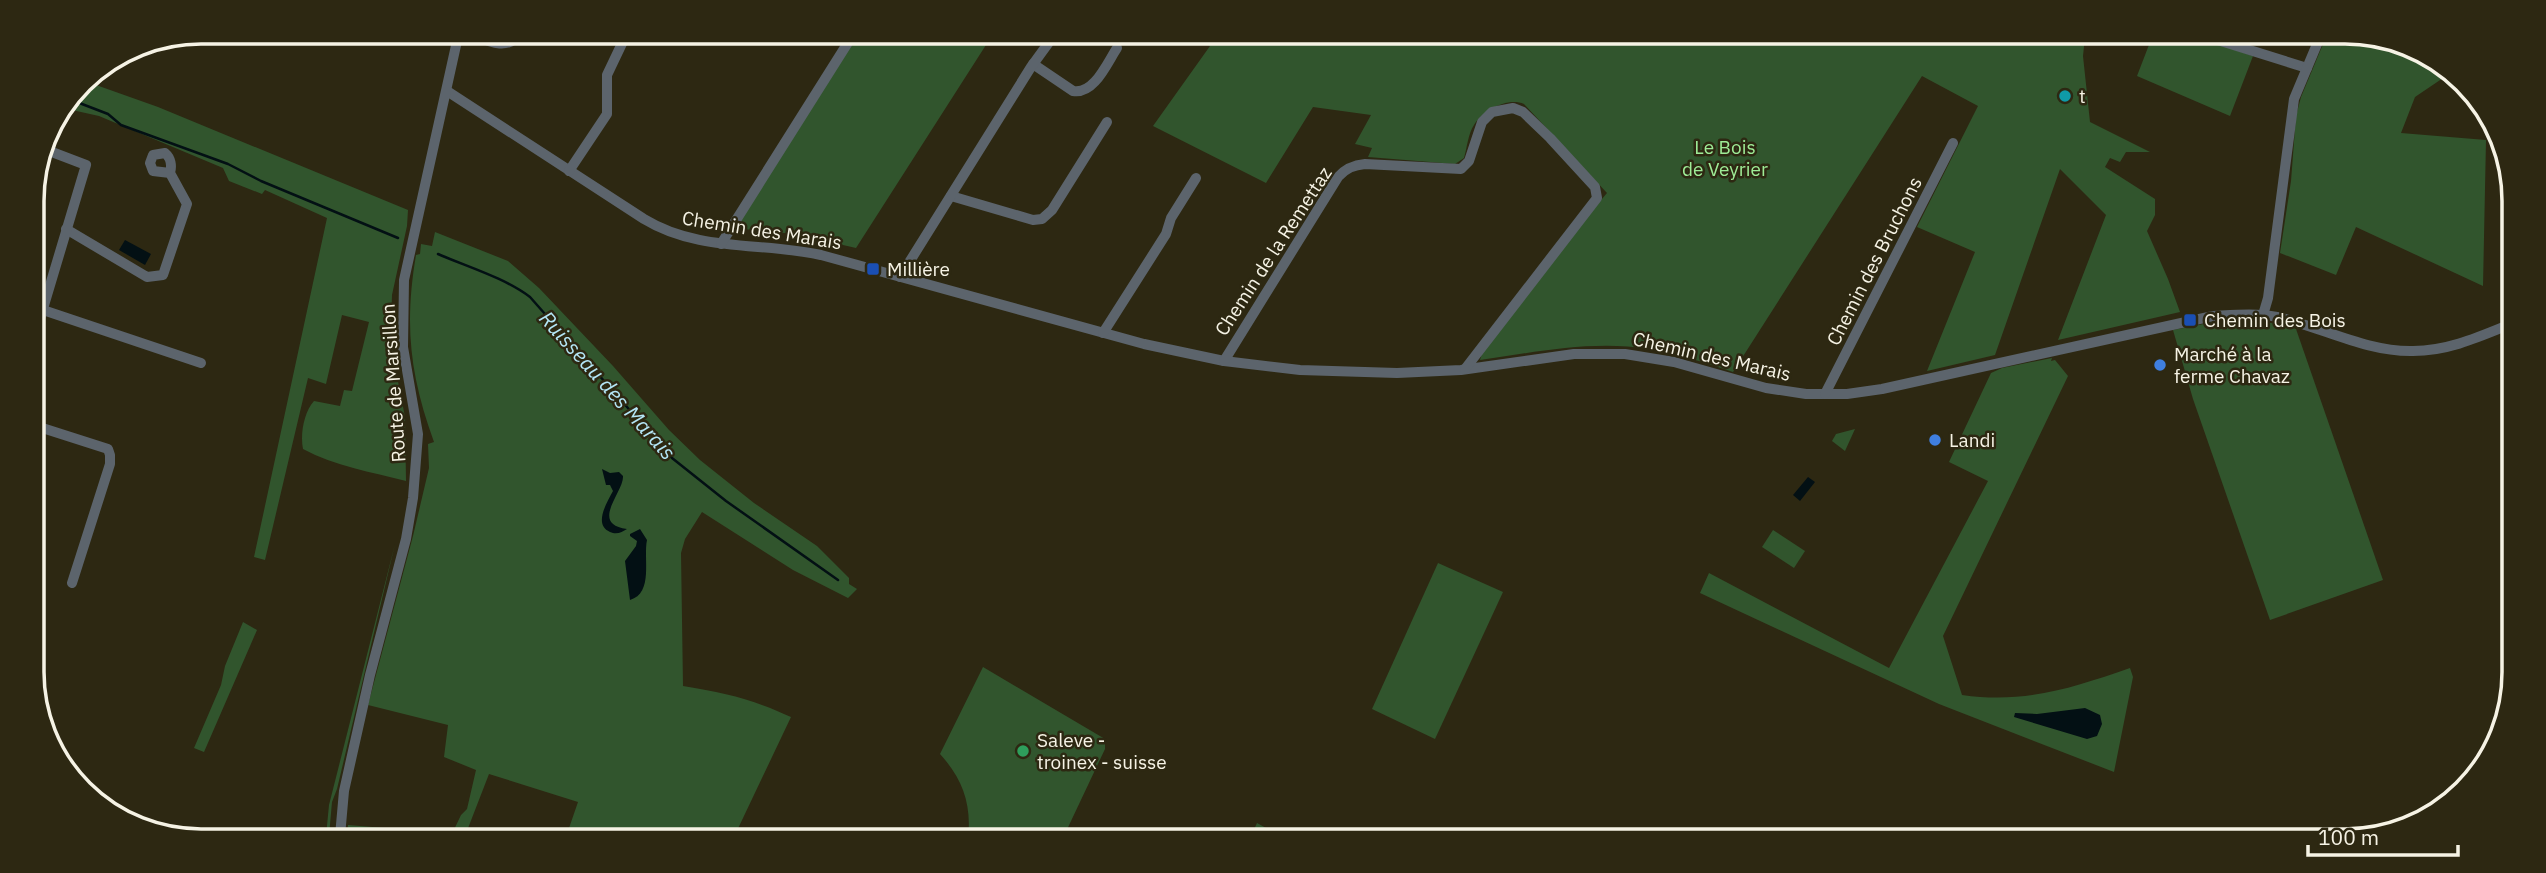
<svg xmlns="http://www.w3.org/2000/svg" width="2546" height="873" font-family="'IBM Plex Sans',sans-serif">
<rect width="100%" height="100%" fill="#2d2812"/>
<!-- green -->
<g fill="#31552d">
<path d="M855,33L993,34L856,248L795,234L732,228Z"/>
<path d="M1194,34L2085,37L2083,56L2090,122L2150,152H2126L2120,162L2110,158L2105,167L2155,199V215L2147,231L2168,279L2180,312L2058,340L2106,215L2060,169L1995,355L1927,371L1975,252L1917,227L1978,106L1922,76L1733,372C1705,363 1677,353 1649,349C1592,340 1537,352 1480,360L1484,347L1553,257L1607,193L1524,104C1508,97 1483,110 1474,125C1468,134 1467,148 1464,158L1455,164L1368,157L1372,148L1355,144L1371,115L1313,107L1266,183L1153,126L1210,46Z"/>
<path d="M2152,37H2203V39L2253,56L2230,116L2137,76Z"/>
<path d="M2326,37H2389L2449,74L2415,97L2401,133L2486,140L2483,286L2356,227L2336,275L2280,253L2291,181L2296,116L2301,97Z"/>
<path d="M82,80L158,107L408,210L407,226L392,295L391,326L393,356L405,417L406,481C371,472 335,466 303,449C300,434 304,412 314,401L340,406L344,390L352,391L369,322L342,315L326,384L308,378L265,560L254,557L327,218L265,190L262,194L229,181L223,168L99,116L63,108Z"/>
<path d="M435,232L508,261L539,288L613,366L669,430L700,460L754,503L817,546L849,578V584L857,589L848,598L793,570L702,512L685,539L681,553L683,686C726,693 752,699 791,717L734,837H655L647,833L644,837H580L568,831L578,802L489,774L465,836H451L461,815L467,809L476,770L444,757L448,725L368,705L413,536L429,468L428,444L434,442C410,376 404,325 416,255L420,254L421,244L432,246Z"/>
<path d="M2241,320L2281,324L2296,329L2383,580L2270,620L2193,399L2173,330L2209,323Z"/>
<path d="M2052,358L2051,361L2055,360L2068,376L1943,636L1962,695C2025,704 2072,688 2130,668L2133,677L2114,772L1939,704L1700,593L1709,573L1889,668L1988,481L1949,462L1991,373L2002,368Z"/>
<path d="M1855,429L1845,451L1832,441L1836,434Z"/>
<path d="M1773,530L1805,551L1794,568L1762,547Z"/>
<path d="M395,544L337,789L332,802L329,836H326L329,805Z"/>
<path d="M1438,563L1503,592L1435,739L1372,709Z"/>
<path d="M243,622L257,630L204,752L194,748L221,685L225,666Z"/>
<path d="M983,667L1105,739V749L1063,838H968C972,804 962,778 940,754Z"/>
<path d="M1257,823L1284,838H1250Z"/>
<path d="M348,825L397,829L396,836H347Z"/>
</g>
<!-- water -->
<g fill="#031014">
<path d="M125,240L151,254L145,265L119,250Z"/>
<path d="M602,469L610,473L619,472L623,476C624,492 589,524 627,529C622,532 617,535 610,532C593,525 607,502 613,491L610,485H606Z"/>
<path d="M1808,477L1815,482L1800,501L1793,495Z"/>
<path d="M640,529L647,540C643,558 654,593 630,600L625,561L636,546L637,541L630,536V534Z"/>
<path d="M2085,708L2100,715L2102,724L2097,736L2087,739L2014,717L2015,713L2037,714Z"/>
</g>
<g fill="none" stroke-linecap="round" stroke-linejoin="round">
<!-- stream -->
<g stroke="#031014" stroke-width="2.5">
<path d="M69,99L108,114L121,125L228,164L261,181L398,238"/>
<path d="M438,254C468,267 505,278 530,297L672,458L726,501L838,580"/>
</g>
<!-- minor -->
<g stroke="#5c646c" stroke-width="10">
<path d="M466,32C484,39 508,54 521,32"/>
<path d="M639,33L671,36L688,33"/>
<path d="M2208,37L2307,68"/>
<path d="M1033,64L1073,91C1094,95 1107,63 1117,48"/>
<path d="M447,91L644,219C698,252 761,242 821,255L1144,344L1224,361L1300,370L1397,373L1461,370L1574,354H1625L1674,362L1766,388L1806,394H1847L1882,389L2213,316C2234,315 2256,313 2277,317C2322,327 2366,352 2413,351C2448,351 2479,337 2511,324"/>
<path d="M569,171L607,114V75L627,33"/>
<path d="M951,196L1033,220L1042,219L1052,210L1107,122"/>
<path d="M66,229L147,277L163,275L187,204L170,173C172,166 171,158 165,153L153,155L150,163L153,171L170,173"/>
<path d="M721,244L854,33"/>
<path d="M900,277L1031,67L1055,34"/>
<path d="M43,310L201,363"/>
<path d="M2263,315L2268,298L2294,99L2320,37"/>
<path d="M1103,333L1166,234L1171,218L1196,178"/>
<path d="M33,342L86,165L44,149"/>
<path d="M1224,361L1338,177C1346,168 1354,165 1365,164L1461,169L1469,161L1482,122L1492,112L1513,108L1523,112L1550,138L1595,187L1597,198L1465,369"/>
<path d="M1825,394L1953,143"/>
<path d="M33,425L108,449L110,455V464L72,583"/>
<path d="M340,836L344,791L370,675L406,539L413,498L418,434L403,347L404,280L459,32"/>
</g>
</g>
<!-- markers -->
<circle fill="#0f9aa8" stroke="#2d2812" stroke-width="2.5" cx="2065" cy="96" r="7"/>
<g fill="#1a4fb4" stroke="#2d2812" stroke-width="2.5">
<rect x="866" y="262" width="14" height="14" rx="3.5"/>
<rect x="2183" y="313" width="14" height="14" rx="3.5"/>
</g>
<g fill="#3f7fe0" stroke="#2d2812" stroke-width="2.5">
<circle cx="2160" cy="365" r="7"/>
<circle cx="1935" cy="440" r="7"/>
</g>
<circle fill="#2e9e5b" stroke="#2d2812" stroke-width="2.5" cx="1023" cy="751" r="7"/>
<g text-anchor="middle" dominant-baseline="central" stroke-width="5" stroke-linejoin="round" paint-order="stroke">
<!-- poi labels -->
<g font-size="19" fill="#f6f3e5" stroke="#2d2812" text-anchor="start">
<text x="2079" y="96">t</text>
<text x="887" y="269">Millière</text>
<text x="2204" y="320">Chemin des Bois</text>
<text x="2174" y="354">Marché à la<tspan x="2174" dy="22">ferme Chavaz</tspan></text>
<text x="1949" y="440">Landi</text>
<text x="1037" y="740">Saleve -<tspan x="1037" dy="22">troinex - suisse</tspan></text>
</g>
<!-- park labels -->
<g font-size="19" fill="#9eec96" stroke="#2d2812">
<text x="1725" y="147">Le Bois<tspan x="1725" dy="22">de Veyrier</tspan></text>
</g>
<!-- street labels -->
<g font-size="19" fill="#f6f3e5" stroke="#2d2812">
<text transform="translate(762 230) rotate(9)">Chemin des Marais</text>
<text transform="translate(1273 251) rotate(-57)">Chemin de la Remettaz</text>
<text transform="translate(1874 261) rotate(-63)">Chemin des Bruchons</text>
<text transform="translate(1712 356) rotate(13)">Chemin des Marais</text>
<text transform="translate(393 383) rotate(-94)">Route de Marsillon</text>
</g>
<!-- water labels -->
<g font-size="21" font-style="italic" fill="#b4e6f6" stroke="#2d2812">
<text transform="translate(608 385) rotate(48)">Ruisseau des Marais</text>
</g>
</g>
<!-- crop -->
<path d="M0 0H2546V873H0ZM201 44H2345A157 157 0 0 1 2502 201V672A157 157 0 0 1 2345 829H201A157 157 0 0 1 44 672V201A157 157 0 0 1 201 44Z" fill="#2d2812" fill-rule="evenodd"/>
<path fill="none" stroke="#f6f3e5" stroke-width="3.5" d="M201 44H2345A157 157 0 0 1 2502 201V672A157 157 0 0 1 2345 829H201A157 157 0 0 1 44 672V201A157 157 0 0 1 201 44Z"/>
<!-- scale -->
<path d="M2308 845v10h150v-10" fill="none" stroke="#f6f3e5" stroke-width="3.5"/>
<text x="2318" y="845" font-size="21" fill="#f6f3e5" stroke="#2d2812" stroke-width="5" paint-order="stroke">100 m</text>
</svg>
